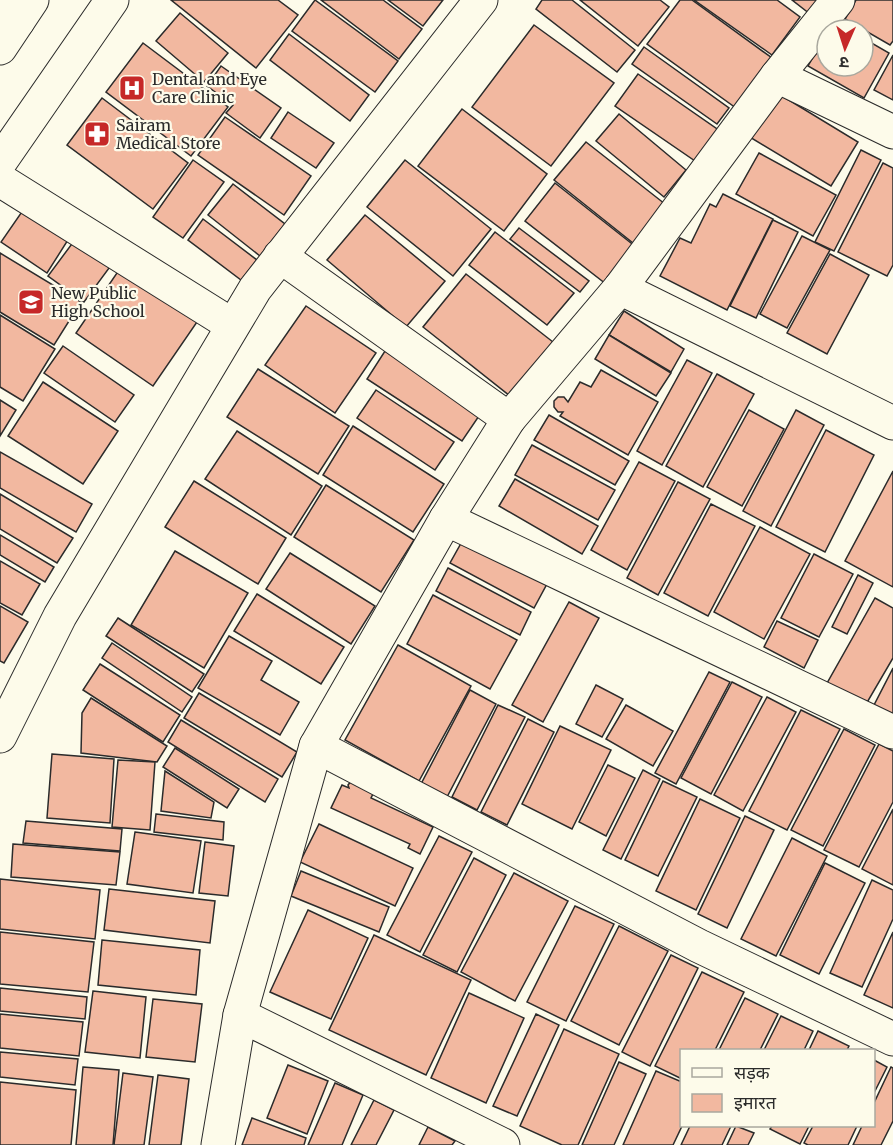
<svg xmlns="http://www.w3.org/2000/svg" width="893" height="1145" font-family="Merriweather,'Noto Sans Devanagari',serif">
<rect width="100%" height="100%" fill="#fdfbea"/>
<!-- building -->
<g fill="#f2b8a0" stroke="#2b2b2b" stroke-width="1.5">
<path d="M171,0H278L298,15L256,68Z"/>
<path d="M315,0L398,61L375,92L292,31Z"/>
<path d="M321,0H383L422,29L399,59Z"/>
<path d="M388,0H443L423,26Z"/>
<path d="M542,0H572L635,50L617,72L536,9Z"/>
<path d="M580,0H660L669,7L638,46Z"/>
<path d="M680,0H692L772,58L736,108L647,44Z"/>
<path d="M694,0H777L800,17L772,55Z"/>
<path d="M792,0H821L810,14Z"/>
<path d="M856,0H893V41L890,45L845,19Z"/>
<path d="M180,13L228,53L204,82L156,41Z"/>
<path d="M534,25L614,83L551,166L472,107Z"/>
<path d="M827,33V66H863V38L889,53L864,98L808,66Z"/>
<path d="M289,34L369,95L350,121L270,60Z"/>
<path d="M143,43L228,107L191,156L106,92Z"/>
<path d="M644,47L729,108L717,124L632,64Z"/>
<path d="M893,55V100L874,90Z"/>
<path d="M221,66L281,108L260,138L226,113L233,105L207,86Z"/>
<path d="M638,74L720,131L698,163L615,106Z"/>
<path d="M774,91L858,142L831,186L748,136Z"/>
<path d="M102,98L188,163L153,209L67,145Z"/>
<path d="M462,109L547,174L504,231L418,166Z"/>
<path d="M288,112L334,143L316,168L271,138Z"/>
<path d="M619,114L686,170L664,197L596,141Z"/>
<path d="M225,117L311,176L284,215L198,155Z"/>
<path d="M586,142L665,204L633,243L554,180Z"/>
<path d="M861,150L881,160L834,251L815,242Z"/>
<path d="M759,153L836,195L813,236L736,194Z"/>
<path d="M193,160L224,182L183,238L153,217Z"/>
<path d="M405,160L491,229L453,276L367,207Z"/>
<path d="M883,163L893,168V265L887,276L838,252Z"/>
<path d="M555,183L636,247L606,284L525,221Z"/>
<path d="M233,184L285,224L260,256L208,215Z"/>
<path d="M723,194L773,219L727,310L660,276L680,238L691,243L710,204L716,207Z"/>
<path d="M28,203L73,232L47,273L1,242Z"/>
<path d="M365,215L445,281L406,327L327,260Z"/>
<path d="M203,219L257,260L241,280L188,240Z"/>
<path d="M773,220L798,232L756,318L730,306Z"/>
<path d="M519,228L589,281L580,292L510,239Z"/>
<path d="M495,232L574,293L547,325L469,265Z"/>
<path d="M80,233L115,260L84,302L48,276Z"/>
<path d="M802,236L830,250L787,328L760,314Z"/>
<path d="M0,253L81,302L54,345L0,312Z"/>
<path d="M830,254L869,275L827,354L787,333Z"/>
<path d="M119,270L197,322L153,386L76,333Z"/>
<path d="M466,274L553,342L510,396L423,327Z"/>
<path d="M306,306L376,353L335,413L265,365Z"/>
<path d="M624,311L684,349L671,372L609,335Z"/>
<path d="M0,315L55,349L23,401L0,387Z"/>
<path d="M609,335L671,373L656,396L595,359Z"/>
<path d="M63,346L134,395L115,422L44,373Z"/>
<path d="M385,351L481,413L462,441L367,379Z"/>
<path d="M687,360L712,373L662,465L637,451Z"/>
<path d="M258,369L349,426L318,474L227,417Z"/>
<path d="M601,370L658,402L628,455L560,416L563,412H558L554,407V401L558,397H564L568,402L580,382L591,387Z"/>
<path d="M717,374L754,394L703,487L666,466Z"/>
<path d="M43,382L118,431L83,484L8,436Z"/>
<path d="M376,390L454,442L435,470L357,418Z"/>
<path d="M0,400L16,410L0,436Z"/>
<path d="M749,410L784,429L742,506L707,487Z"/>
<path d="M796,410L824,425L771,526L743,511Z"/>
<path d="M549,415L629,461L615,485L534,440Z"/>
<path d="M353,426L444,484L413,532L323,475Z"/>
<path d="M826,430L874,455L825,552L776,527Z"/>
<path d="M237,431L322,486L291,535L205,479Z"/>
<path d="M532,445L615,490L598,520L515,475Z"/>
<path d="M0,452L92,504L76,532L0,488Z"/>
<path d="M639,462L675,481L627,570L591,550Z"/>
<path d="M893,471V587L845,561Z"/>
<path d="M515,479L598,526L582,554L499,506Z"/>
<path d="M194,481L286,538L258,584L165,527Z"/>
<path d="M678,482L710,499L658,595L627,578Z"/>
<path d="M326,485L414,540L381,592L294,537Z"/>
<path d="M0,494L73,538L57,563L0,529Z"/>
<path d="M711,504L755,526L708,616L664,593Z"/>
<path d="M760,527L810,554L764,639L714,612Z"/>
<path d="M0,535L54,567L45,582L0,555Z"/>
<path d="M464,538L548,582L534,608L450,563Z"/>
<path d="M175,551L248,593L204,668L131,625Z"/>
<path d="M290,553L375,606L351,644L266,589Z"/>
<path d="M814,554L853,574L819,637L781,618Z"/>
<path d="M0,561L40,584L22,615L0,603Z"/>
<path d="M448,568L531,612L520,635L436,591Z"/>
<path d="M858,575L873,583L847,634L832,627Z"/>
<path d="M257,594L344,647L321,684L234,631Z"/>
<path d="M433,595L517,640L490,689L407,644Z"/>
<path d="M875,598L893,608V658L865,706L826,685Z"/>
<path d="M569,602L599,618L543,722L512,705Z"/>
<path d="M0,606L28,622L4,663L0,661Z"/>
<path d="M118,618L204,674L192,692L106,636Z"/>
<path d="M777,621L818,640L804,668L764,647Z"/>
<path d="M229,636L272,661L261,680L299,702L280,735L198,688Z"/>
<path d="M112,643L192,697L182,712L102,658Z"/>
<path d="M398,645L471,686L419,781L345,740Z"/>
<path d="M100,664L180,715L163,742L83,690Z"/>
<path d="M893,668V720L872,709Z"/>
<path d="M709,672L730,682L676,784L655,773Z"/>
<path d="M732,682L762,697L711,794L681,778Z"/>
<path d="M596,685L623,699L602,737L576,724Z"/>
<path d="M470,690L496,704L447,797L421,784Z"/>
<path d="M199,693L297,752L282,777L184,718Z"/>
<path d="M767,697L796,712L743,811L714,795Z"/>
<path d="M91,698L167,746L157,762L81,753L82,713Z"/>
<path d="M498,705L525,717L477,810L452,797Z"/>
<path d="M626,705L673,731L653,766L606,739Z"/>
<path d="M801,710L840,729L787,830L749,811Z"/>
<path d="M528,719L554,732L507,825L481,812Z"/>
<path d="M181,720L278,779L265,802L168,742Z"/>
<path d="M560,726L611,750L572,829L522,804Z"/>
<path d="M844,729L875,745L823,846L791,830Z"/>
<path d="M879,744L893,751V802L859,867L824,850Z"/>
<path d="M175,748L239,789L227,808L163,767Z"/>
<path d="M52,754L114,759L110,823L47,818Z"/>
<path d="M118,760L155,762L150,830L112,827Z"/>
<path d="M608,765L635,778L606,836L579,822Z"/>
<path d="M643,770L660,779L621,859L603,850Z"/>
<path d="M165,771L214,802L211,818L161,811Z"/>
<path d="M353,779L375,790L371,798L433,827L420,854L408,848L410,844L331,808L342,785L349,788L348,785Z"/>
<path d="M663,781L697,797L658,876L625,860Z"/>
<path d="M700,799L740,818L696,910L656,891Z"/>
<path d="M893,809V885L862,869Z"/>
<path d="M156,814L224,822L223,840L154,832Z"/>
<path d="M745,816L774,830L727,928L698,914Z"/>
<path d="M26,821L122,829L120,851L23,843Z"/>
<path d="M319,824L413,868L395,906L300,862Z"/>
<path d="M135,832L201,841L193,893L127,884Z"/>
<path d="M439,836L472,852L420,952L387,935Z"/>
<path d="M792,838L827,856L776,956L741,939Z"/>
<path d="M205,842L234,846L228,896L199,893Z"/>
<path d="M13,844L120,852L116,885L11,877Z"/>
<path d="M474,858L506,875L457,972L423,955Z"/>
<path d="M825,863L865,883L819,974L780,955Z"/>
<path d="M301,871L389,907L379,932L291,896Z"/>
<path d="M514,873L568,901L515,1001L461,972Z"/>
<path d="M0,879L100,890L95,939L0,929Z"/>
<path d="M872,880L893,890V919L862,987L830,973Z"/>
<path d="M109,889L215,901L210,943L104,930Z"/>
<path d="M575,906L614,924L566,1021L527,1002Z"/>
<path d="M308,910L368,938L331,1019L270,992Z"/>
<path d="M619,926L668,951L619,1045L571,1021Z"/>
<path d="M0,932L94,942L88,992L0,984Z"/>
<path d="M893,932V1008L864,995Z"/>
<path d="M374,935L471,980L426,1075L329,1030Z"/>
<path d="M102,940L200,950L196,995L98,985Z"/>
<path d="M671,955L698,968L650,1066L622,1052Z"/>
<path d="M702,972L744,992L715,1050H682V1079L655,1066Z"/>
<path d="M0,988L87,997L85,1019L0,1011Z"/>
<path d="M93,991L146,997L140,1058L85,1052Z"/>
<path d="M469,993L524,1018L486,1103L431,1078Z"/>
<path d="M745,998L778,1014L760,1050H719Z"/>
<path d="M153,999L202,1004L195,1062L146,1057Z"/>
<path d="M0,1014L83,1022L79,1056L0,1048Z"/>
<path d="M536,1014L559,1025L517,1116L493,1106Z"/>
<path d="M781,1016L813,1031L804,1050H764Z"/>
<path d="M564,1029L619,1054L578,1145H562L520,1126Z"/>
<path d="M818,1031L849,1046L847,1050H809Z"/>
<path d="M0,1052L78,1059L75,1085L0,1077Z"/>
<path d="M874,1060L887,1067L874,1093Z"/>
<path d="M619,1062L646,1074L614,1145H582Z"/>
<path d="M288,1065L328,1081L307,1134L267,1118Z"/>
<path d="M83,1067L119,1070L113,1145H76Z"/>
<path d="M891,1067L893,1068V1121L881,1145H853L862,1126H874V1103Z"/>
<path d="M656,1071L682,1082V1126L673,1145H623Z"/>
<path d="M123,1073L153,1077L144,1145H114Z"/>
<path d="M158,1075L189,1079L181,1145H149Z"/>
<path d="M0,1082L76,1090L71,1145H0Z"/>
<path d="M335,1083L363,1095L342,1145H308Z"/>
<path d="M374,1100L394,1110L376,1145H351Z"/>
<path d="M252,1118L306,1138L304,1145H242Z"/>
<path d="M690,1126H731L722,1145H681Z"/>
<path d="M736,1126L754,1133L748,1145H727Z"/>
<path d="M772,1126H809L800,1144L770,1129Z"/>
<path d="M813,1126H857L848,1145H808L804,1143Z"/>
<path d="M428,1127L455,1141L452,1145H419Z"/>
</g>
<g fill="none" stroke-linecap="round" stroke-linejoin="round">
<defs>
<g id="minor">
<path d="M0,8L18,21"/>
<path d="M777,76L893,132"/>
<path d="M0,180L232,325"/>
<path d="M280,256L509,419"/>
<path d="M620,288L893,423"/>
<path d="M446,519L893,732"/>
<path d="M0,736L60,616L255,289L481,0"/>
<path d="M316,746L699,946L893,1039"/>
<path d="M240,1015L316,746L446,519L509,419L620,288L777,76L838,0"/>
<path d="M218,1145L240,1015L503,1145"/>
</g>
<g id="tertiary">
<path d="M0,48L32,0"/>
<path d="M0,162L112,0"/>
</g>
</defs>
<!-- minor casing -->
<use href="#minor" stroke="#2b2b2b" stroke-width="35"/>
<!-- tertiary casing -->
<use href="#tertiary" stroke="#2b2b2b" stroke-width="35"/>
<!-- minor -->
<use href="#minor" stroke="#fdfbea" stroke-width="33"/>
<!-- tertiary -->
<use href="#tertiary" stroke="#fdfbea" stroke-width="33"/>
</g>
<!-- icons -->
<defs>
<symbol id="hospital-square" viewBox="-11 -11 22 22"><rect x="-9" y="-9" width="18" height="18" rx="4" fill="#c62828" stroke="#fdfbea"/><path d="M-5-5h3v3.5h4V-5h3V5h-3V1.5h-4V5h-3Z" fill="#fff"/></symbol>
<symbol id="pharmacy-square" viewBox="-11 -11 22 22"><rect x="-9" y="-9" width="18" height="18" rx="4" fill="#c62828" stroke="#fdfbea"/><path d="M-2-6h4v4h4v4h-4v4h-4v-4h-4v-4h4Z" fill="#fff"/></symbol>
<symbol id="school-square" viewBox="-11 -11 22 22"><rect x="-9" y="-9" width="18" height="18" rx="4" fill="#c62828" stroke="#fdfbea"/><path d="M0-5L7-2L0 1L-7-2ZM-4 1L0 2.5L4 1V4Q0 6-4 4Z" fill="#fff"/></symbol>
</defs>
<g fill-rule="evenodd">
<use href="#hospital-square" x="117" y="73" width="30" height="30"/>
<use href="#pharmacy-square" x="82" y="119" width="30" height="30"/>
<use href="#school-square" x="16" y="287" width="30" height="30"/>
</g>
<g text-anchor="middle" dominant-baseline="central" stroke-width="4.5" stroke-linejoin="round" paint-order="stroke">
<!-- poi labels -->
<g font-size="16" fill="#2b2b2b" stroke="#fdfbea" text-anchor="start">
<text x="152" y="79">Dental and Eye<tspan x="152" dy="18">Care Clinic</tspan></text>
<text x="116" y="125">Sairam<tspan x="116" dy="18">Medical Store</tspan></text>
<text x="51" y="293">New Public<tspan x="51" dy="18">High School</tspan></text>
</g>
</g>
<!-- legend -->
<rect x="680" y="1049" width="195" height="78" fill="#fdfbea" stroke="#a9a89e" stroke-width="1.5"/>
<rect x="692" y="1068" width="30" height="9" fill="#fdfbea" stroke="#a9a89e" stroke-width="1.5"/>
<text x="734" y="1079" font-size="18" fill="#2b2b2b">सड़क</text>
<rect x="692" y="1094" width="30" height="18" fill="#f2b8a0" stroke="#a9a89e" stroke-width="1.5"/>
<text x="734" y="1109" font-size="18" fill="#2b2b2b">इमारत</text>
<!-- north arrow -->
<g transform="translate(845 48) rotate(183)"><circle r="28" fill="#fdfbea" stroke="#a9a89e" stroke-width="1.5"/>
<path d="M0-4.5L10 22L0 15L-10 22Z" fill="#c62828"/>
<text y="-9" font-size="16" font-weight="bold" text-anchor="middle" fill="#2b2b2b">उ</text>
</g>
</svg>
